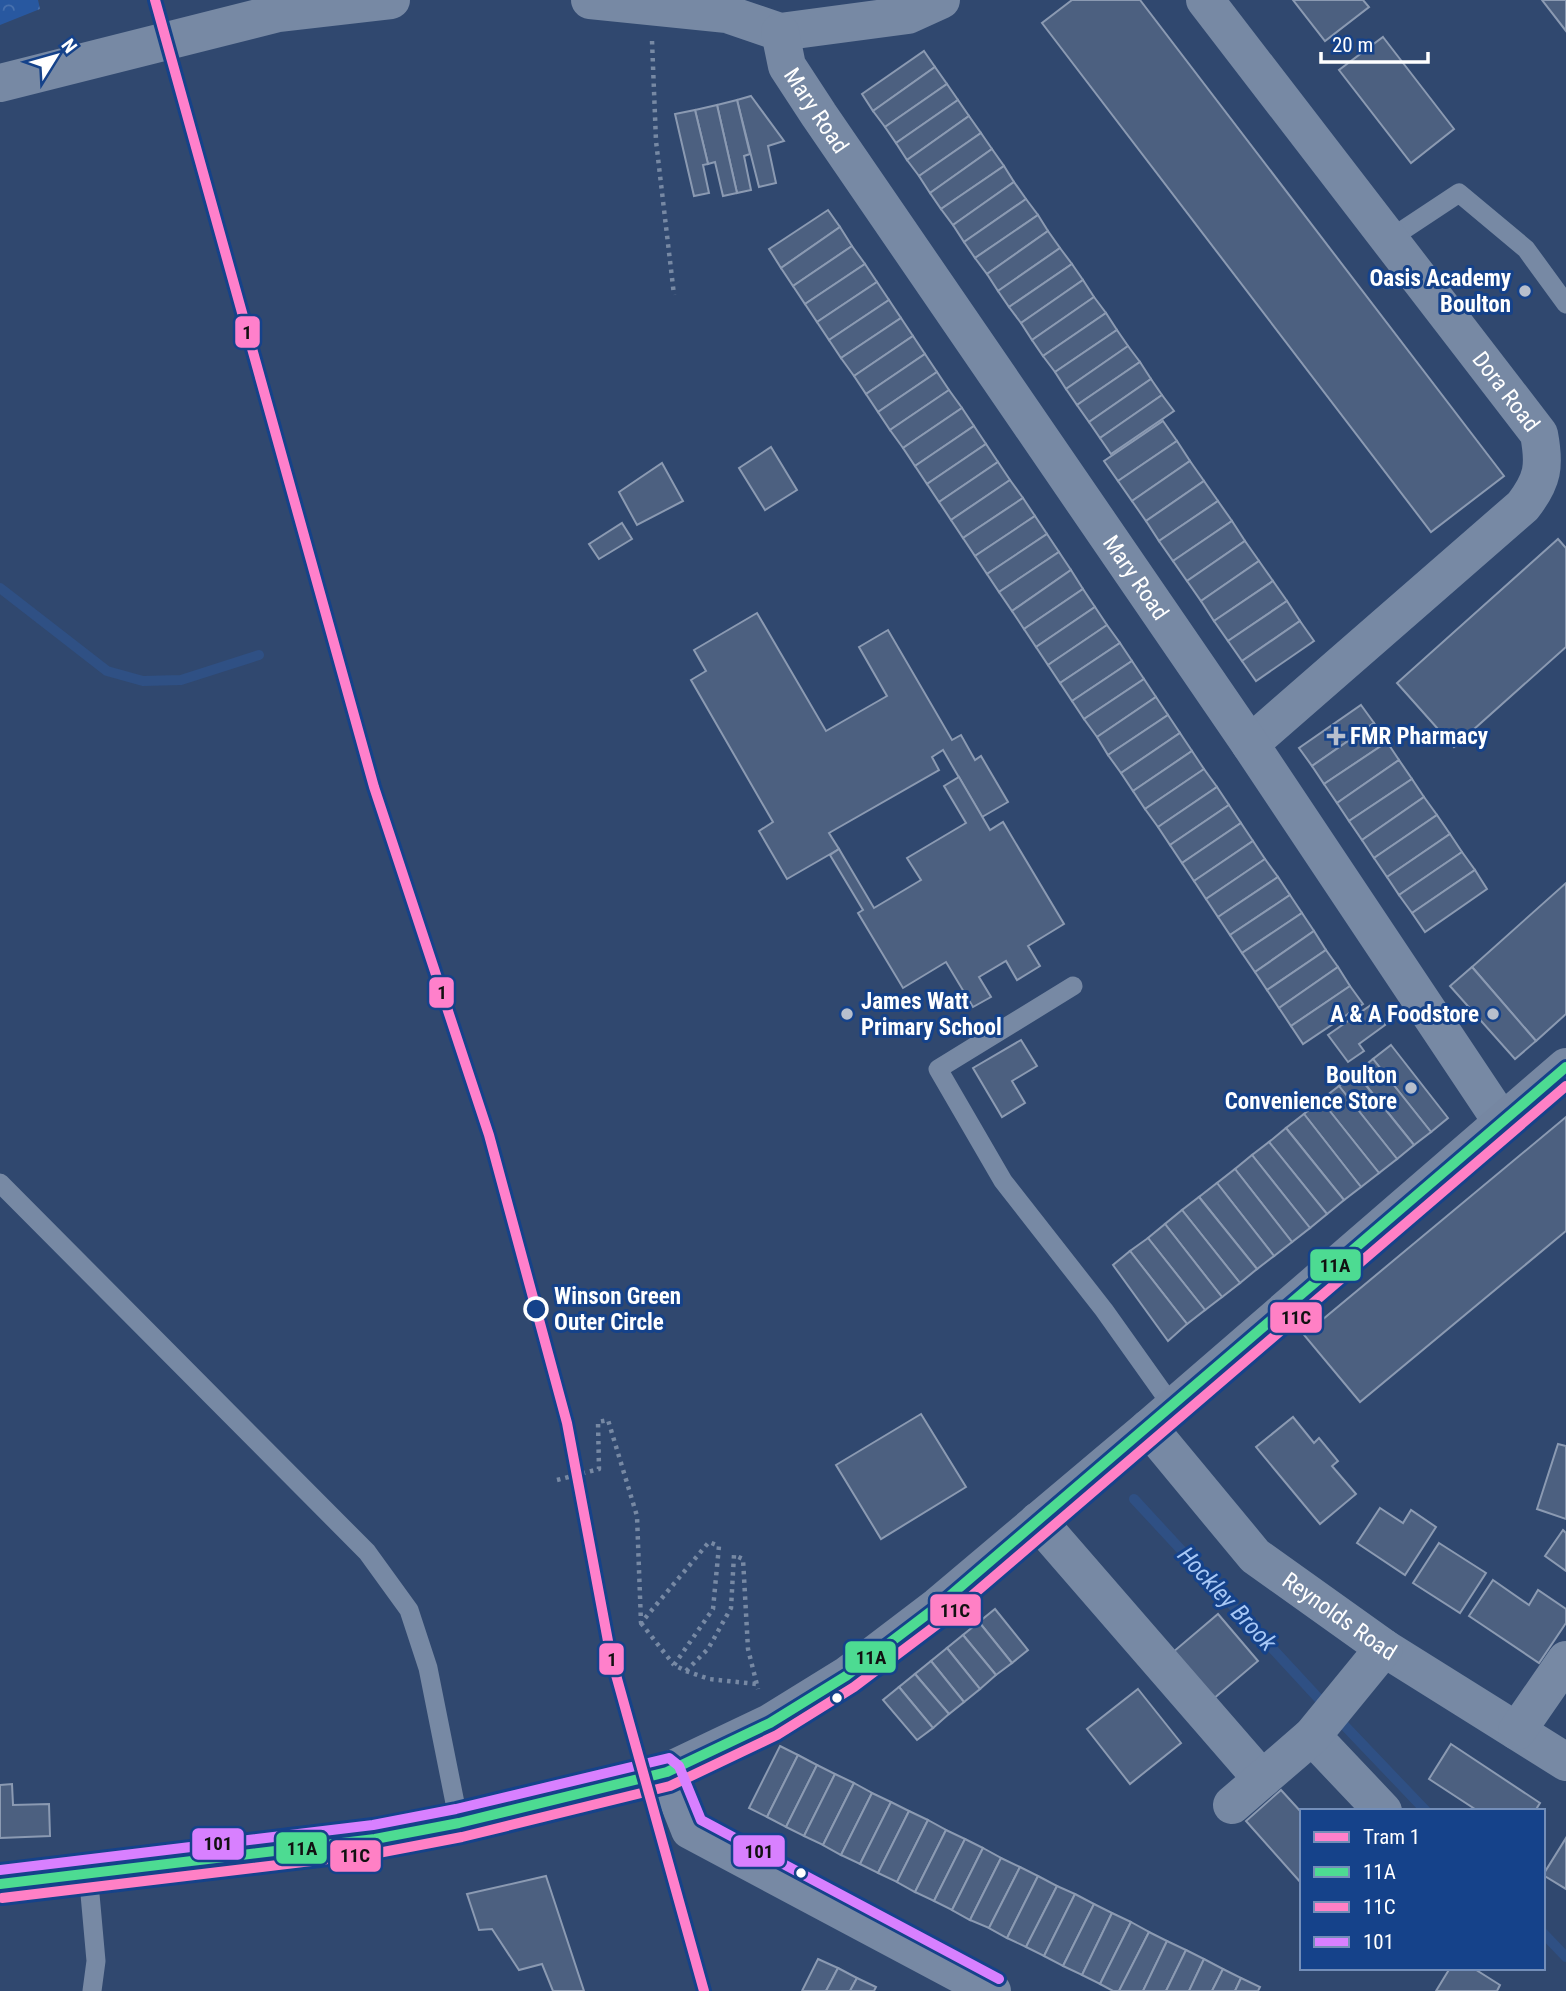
<svg xmlns="http://www.w3.org/2000/svg" width="1566" height="1991" font-family="'Roboto Condensed',sans-serif">
<defs>
<pattern id="forest-crowns" width="20" height="18" patternUnits="userSpaceOnUse" patternTransform="scale(1.75)"><rect width="20" height="18" fill="#2858a0"/><path d="M2 6a3 3 0 1 1 6 0M12 15a3 3 0 1 1 6 0" fill="none" stroke="#4871ae"/></pattern>
</defs>
<rect width="100%" height="100%" fill="#30486f"/>
<!-- forest -->
<path fill="url(#forest-crowns)" d="M0,0H38L40,9L0,25Z"/>
<g fill="none" stroke-linecap="round" stroke-linejoin="round">
<!-- stream -->
<g stroke="#2f5084" stroke-width="10">
<path d="M0,588L107,671L143,681L181,680L259,655"/>
<path d="M1134,1499L1320,1700"/>
<path d="M1344,1725L1426,1811"/>
<path d="M1543,1933L1566,1957"/>
</g>
</g>
<!-- building -->
<g fill="#4c6080" stroke="#8b9ab2" stroke-width="2">
<path d="M1072,0H1140L1504,476L1431,532L1042,23Z"/>
<path d="M1293,0H1363L1369,7L1325,41Z"/>
<path d="M1542,0H1566V31Z"/>
<path d="M1383,37L1454,129L1411,163L1339,70Z"/>
<path d="M924,51L935,67L873,111L862,94Z"/>
<path d="M935,67L947,84L885,127L873,111Z"/>
<path d="M947,84L958,100L896,143L885,127Z"/>
<path d="M751,96L784,141L768,146L776,183L759,187L737,100Z"/>
<path d="M737,100L750,154L744,156L751,190L737,193L717,105Z"/>
<path d="M958,100L969,116L907,160L896,143Z"/>
<path d="M717,105L737,193L723,196L715,162L708,164L695,110Z"/>
<path d="M695,110L708,164L703,165L709,193L694,196L675,114Z"/>
<path d="M969,116L981,133L919,176L907,160Z"/>
<path d="M981,133L992,149L930,193L919,176Z"/>
<path d="M992,149L1004,166L941,209L930,193Z"/>
<path d="M1004,166L1014,182L953,225L941,209Z"/>
<path d="M1014,182L1026,199L964,242L953,225Z"/>
<path d="M1026,199L1038,215L975,258L964,242Z"/>
<path d="M828,210L840,227L781,268L769,249Z"/>
<path d="M1038,215L1048,231L987,274L975,258Z"/>
<path d="M840,227L852,246L793,286L781,268Z"/>
<path d="M1048,231L1060,248L998,291L987,274Z"/>
<path d="M852,246L865,264L805,304L793,286Z"/>
<path d="M1060,248L1072,264L1009,307L998,291Z"/>
<path d="M865,264L877,282L817,322L805,304Z"/>
<path d="M1072,264L1083,280L1021,323L1009,307Z"/>
<path d="M1083,280L1094,297L1032,340L1021,323Z"/>
<path d="M877,282L889,300L829,340L817,322Z"/>
<path d="M1094,297L1106,313L1043,356L1032,340Z"/>
<path d="M889,300L901,318L841,358L829,340Z"/>
<path d="M1106,313L1117,330L1055,372L1043,356Z"/>
<path d="M901,318L913,336L854,376L841,358Z"/>
<path d="M1117,330L1128,346L1066,389L1055,372Z"/>
<path d="M913,336L925,354L866,394L854,376Z"/>
<path d="M1128,346L1140,362L1077,405L1066,389Z"/>
<path d="M925,354L937,372L878,412L866,394Z"/>
<path d="M1140,362L1151,379L1089,422L1077,405Z"/>
<path d="M937,372L949,390L890,430L878,412Z"/>
<path d="M1151,379L1162,395L1100,438L1089,422Z"/>
<path d="M949,390L962,408L903,448L890,430Z"/>
<path d="M1162,395L1174,411L1111,454L1100,438Z"/>
<path d="M962,408L974,426L915,466L903,448Z"/>
<path d="M1163,421L1177,441L1118,481L1104,461Z"/>
<path d="M974,426L986,444L927,484L915,466Z"/>
<path d="M1177,441L1190,461L1132,501L1118,481Z"/>
<path d="M986,444L998,462L939,502L927,484Z"/>
<path d="M771,447L797,490L765,510L739,468Z"/>
<path d="M1190,461L1204,481L1146,521L1132,501Z"/>
<path d="M998,462L1010,480L951,520L939,502Z"/>
<path d="M662,463L683,501L637,525L619,492Z"/>
<path d="M1010,480L1023,498L963,538L951,520Z"/>
<path d="M1204,481L1218,501L1159,541L1146,521Z"/>
<path d="M1023,498L1035,516L975,556L963,538Z"/>
<path d="M1218,501L1232,521L1173,561L1159,541Z"/>
<path d="M1035,516L1047,534L987,574L975,556Z"/>
<path d="M1232,521L1245,541L1187,581L1173,561Z"/>
<path d="M622,523L632,539L599,559L589,544Z"/>
<path d="M1047,534L1059,552L999,592L987,574Z"/>
<path d="M1558,539L1566,548V647L1454,747L1397,683Z"/>
<path d="M1245,541L1259,561L1201,601L1187,581Z"/>
<path d="M1059,552L1071,570L1012,611L999,592Z"/>
<path d="M1259,561L1273,581L1214,621L1201,601Z"/>
<path d="M1071,570L1083,589L1024,629L1012,611Z"/>
<path d="M1273,581L1287,601L1228,641L1214,621Z"/>
<path d="M1083,589L1095,607L1036,647L1024,629Z"/>
<path d="M1287,601L1300,621L1242,661L1228,641Z"/>
<path d="M1095,607L1107,625L1048,665L1036,647Z"/>
<path d="M757,613L826,731L887,696L859,647L888,630L952,740L961,735L975,760L981,756L1008,802L982,817L943,750L932,757L939,770L829,833L839,849L787,879L759,831L773,822L691,680L706,671L694,650Z"/>
<path d="M1300,621L1314,641L1256,681L1242,661Z"/>
<path d="M1107,625L1120,643L1060,683L1048,665Z"/>
<path d="M1120,643L1132,661L1072,701L1060,683Z"/>
<path d="M1132,661L1144,679L1084,719L1072,701Z"/>
<path d="M1144,679L1156,697L1097,737L1084,719Z"/>
<path d="M1156,697L1168,715L1108,755L1097,737Z"/>
<path d="M1361,705L1374,723L1312,766L1299,748Z"/>
<path d="M1168,715L1180,733L1121,773L1108,755Z"/>
<path d="M1374,723L1387,742L1324,784L1312,766Z"/>
<path d="M1180,733L1192,751L1133,791L1121,773Z"/>
<path d="M1387,742L1399,760L1337,803L1324,784Z"/>
<path d="M1192,751L1204,769L1145,809L1133,791Z"/>
<path d="M1399,760L1412,779L1349,821L1337,803Z"/>
<path d="M1204,769L1217,787L1158,827L1145,809Z"/>
<path d="M959,777L990,830L1003,822L1064,924L1028,946L1040,966L1017,980L1006,961L979,977L991,997L973,1007L946,962L903,988L858,913L863,910L830,855L839,849L874,908L921,880L907,858L966,823L944,786Z"/>
<path d="M1412,779L1424,797L1362,840L1349,821Z"/>
<path d="M1217,787L1229,805L1170,845L1158,827Z"/>
<path d="M1424,797L1437,815L1374,858L1362,840Z"/>
<path d="M1229,805L1241,823L1182,863L1170,845Z"/>
<path d="M1437,815L1450,834L1387,877L1374,858Z"/>
<path d="M1241,823L1253,841L1194,881L1182,863Z"/>
<path d="M1450,834L1462,852L1399,895L1387,877Z"/>
<path d="M1253,841L1265,859L1206,899L1194,881Z"/>
<path d="M1462,852L1475,870L1412,913L1399,895Z"/>
<path d="M1265,859L1278,877L1218,917L1206,899Z"/>
<path d="M1475,870L1487,889L1425,932L1412,913Z"/>
<path d="M1278,877L1290,895L1230,935L1218,917Z"/>
<path d="M1566,883V1014L1536,1041L1472,967Z"/>
<path d="M1290,895L1302,913L1242,953L1230,935Z"/>
<path d="M1302,913L1314,931L1255,972L1242,953Z"/>
<path d="M1314,931L1326,950L1267,990L1255,972Z"/>
<path d="M1326,950L1338,967L1279,1008L1267,990Z"/>
<path d="M1338,967L1350,986L1291,1026L1279,1008Z"/>
<path d="M1472,967L1536,1041L1515,1059L1450,986Z"/>
<path d="M1350,986L1363,1004L1303,1044L1291,1026Z"/>
<path d="M1371,1005L1385,1025L1359,1044L1364,1051L1348,1062L1328,1035Z"/>
<path d="M1021,1040L1037,1066L1012,1081L1025,1103L1002,1117L973,1068Z"/>
<path d="M1391,1045L1448,1118L1431,1132L1373,1059Z"/>
<path d="M1373,1059L1431,1132L1414,1145L1356,1073Z"/>
<path d="M1356,1073L1414,1145L1397,1159L1339,1086Z"/>
<path d="M1339,1086L1397,1159L1379,1173L1321,1100Z"/>
<path d="M1321,1100L1379,1173L1361,1187L1304,1114Z"/>
<path d="M1304,1114L1361,1187L1344,1200L1286,1128Z"/>
<path d="M1566,1117V1231L1360,1402L1304,1335Z"/>
<path d="M1286,1128L1344,1200L1327,1214L1269,1142Z"/>
<path d="M1269,1142L1327,1214L1310,1228L1252,1155Z"/>
<path d="M1252,1155L1310,1228L1292,1242L1235,1169Z"/>
<path d="M1235,1169L1292,1242L1274,1256L1217,1183Z"/>
<path d="M1217,1183L1274,1256L1257,1269L1199,1197Z"/>
<path d="M1199,1197L1257,1269L1240,1283L1182,1210Z"/>
<path d="M1182,1210L1240,1283L1222,1297L1165,1224Z"/>
<path d="M1165,1224L1222,1297L1205,1310L1148,1238Z"/>
<path d="M1148,1238L1205,1310L1187,1324L1130,1251Z"/>
<path d="M1130,1251L1187,1324L1168,1341L1113,1265Z"/>
<path d="M921,1414L966,1487L881,1539L836,1465Z"/>
<path d="M1293,1417L1314,1443L1319,1438L1338,1461L1332,1466L1356,1494L1320,1524L1256,1447Z"/>
<path d="M1558,1444L1566,1446V1519L1537,1509Z"/>
<path d="M1380,1508L1403,1523L1411,1510L1436,1527L1405,1575L1357,1543Z"/>
<path d="M1563,1530L1566,1533V1571L1545,1556Z"/>
<path d="M1439,1543L1486,1573L1460,1613L1413,1583Z"/>
<path d="M1493,1580L1529,1605L1538,1590L1566,1609V1623L1539,1663L1469,1616Z"/>
<path d="M995,1609L1028,1650L1012,1663L979,1622Z"/>
<path d="M1218,1614L1258,1661L1206,1705L1166,1658Z"/>
<path d="M979,1622L1012,1663L996,1675L963,1635Z"/>
<path d="M963,1635L996,1675L980,1689L947,1648Z"/>
<path d="M947,1648L980,1689L964,1702L931,1661Z"/>
<path d="M931,1661L964,1702L949,1714L915,1674Z"/>
<path d="M915,1674L949,1714L933,1728L899,1687Z"/>
<path d="M899,1687L933,1728L917,1740L883,1700Z"/>
<path d="M1138,1689L1181,1743L1130,1784L1087,1729Z"/>
<path d="M1451,1744L1540,1803L1535,1811H1478L1429,1779Z"/>
<path d="M780,1746L798,1755L767,1817L749,1808Z"/>
<path d="M798,1755L817,1765L786,1827L767,1817Z"/>
<path d="M817,1765L835,1774L804,1836L786,1827Z"/>
<path d="M835,1774L854,1783L823,1845L804,1836Z"/>
<path d="M854,1783L872,1793L841,1855L823,1845Z"/>
<path d="M12,1784L13,1805L49,1804L50,1836L0,1838V1785Z"/>
<path d="M1281,1790L1302,1813V1884L1246,1821Z"/>
<path d="M872,1793L891,1802L860,1864L841,1855Z"/>
<path d="M891,1802L909,1811L878,1873L860,1864Z"/>
<path d="M909,1811L928,1820L897,1882L878,1873Z"/>
<path d="M928,1820L946,1830L915,1892L897,1882Z"/>
<path d="M946,1830L965,1839L934,1901L915,1892Z"/>
<path d="M1566,1838V1889L1543,1875Z"/>
<path d="M965,1839L983,1848L952,1910L934,1901Z"/>
<path d="M983,1848L1001,1858L970,1920L952,1910Z"/>
<path d="M1001,1858L1020,1867L989,1928L970,1920Z"/>
<path d="M1020,1867L1038,1876L1007,1938L989,1928Z"/>
<path d="M546,1876L584,1991H553L542,1964L519,1970L492,1929L479,1930L467,1894Z"/>
<path d="M1038,1876L1057,1886L1026,1947L1007,1938Z"/>
<path d="M1057,1886L1075,1894L1044,1956L1026,1947Z"/>
<path d="M1075,1894L1094,1904L1063,1966L1044,1956Z"/>
<path d="M1094,1904L1112,1913L1082,1975L1063,1966Z"/>
<path d="M1112,1913L1131,1922L1100,1984L1082,1975Z"/>
<path d="M1131,1922L1149,1932L1119,1991H1113L1100,1984Z"/>
<path d="M1149,1932L1167,1941L1143,1991H1119Z"/>
<path d="M1167,1941L1186,1950L1166,1991H1143Z"/>
<path d="M1186,1950L1204,1959L1189,1991H1166Z"/>
<path d="M818,1959L838,1968L826,1991H802Z"/>
<path d="M1204,1959L1223,1969L1212,1991H1189Z"/>
<path d="M838,1968L857,1978L850,1991H826Z"/>
<path d="M1450,1968H1473L1500,1985L1497,1991H1436Z"/>
<path d="M1223,1969L1241,1978L1235,1991H1212Z"/>
<path d="M857,1978L876,1987L874,1991H850Z"/>
<path d="M1241,1978L1260,1987L1258,1991H1235Z"/>
</g>
<g fill="none" stroke-linecap="round" stroke-linejoin="round">
<!-- path -->
<g stroke="#7789a4" stroke-width="4.5" stroke-dasharray="3.5 5" stroke-linecap="butt">
<path d="M652,41L656,141L674,295"/>
<path d="M557,1480L599,1469L598,1422L608,1420L637,1516L641,1623L709,1542L719,1546L713,1609L674,1665L686,1671L708,1649L731,1608L734,1555L743,1559L748,1649L758,1689"/>
<path d="M641,1623L674,1665"/>
<path d="M686,1671L709,1679L756,1684"/>
</g>
<!-- service -->
<g stroke="#7789a4" stroke-width="19">
<path d="M1388,240L1459,193L1526,249L1566,304"/>
<path d="M1073,986L938,1069L1003,1181L1104,1310L1173,1407"/>
<path d="M0,1183L367,1552L409,1610L428,1668L459,1823"/>
<path d="M88,1872L96,1961L92,1991"/>
</g>
<!-- minor -->
<g stroke="#7789a4" stroke-width="38">
<path d="M590,0L727,14L780,32L908,15L941,0"/>
<path id="s1" d="M1205,0L1539,434C1545,466 1543,480 1523,506L1250,744"/>
<path id="s2" d="M780,32L787,66L819,115L1250,744L1502,1122"/>
<path d="M0,83L278,13L391,0"/>
<path id="s3" d="M1149,1428L1255,1556L1384,1648L1566,1762"/>
<path d="M1038,1521L1262,1779"/>
<path d="M1517,1731L1566,1660"/>
<path d="M1312,1736L1383,1811"/>
<path d="M667,1772L690,1830L992,1991"/>
<path d="M1232,1805L1312,1736L1384,1648"/>
</g>
<!-- primary -->
<path stroke="#7687a2" stroke-width="38" d="M0,1884L375,1839L459,1823L667,1772L770,1723L846,1676L938,1606L1149,1428L1566,1067"/>
<defs>
<path id="bus-1" d="M0,1884L375,1839L459,1823L667,1772L770,1723L846,1676L938,1606L1566,1067"/>
<path id="bus-2" d="M2,1898L378,1853L462,1837L670,1786L777,1735L854,1687L947,1617L1566,1086"/>
<path id="bus-3" d="M0,1870L373,1825L456,1809L669,1758L679,1766L701,1820L999,1979"/>
</defs>
<!-- bus-1 casing -->
<use href="#bus-1" stroke="#15428a" stroke-width="16"/>
<!-- bus-2 casing -->
<use href="#bus-2" stroke="#15428a" stroke-width="16"/>
<!-- bus-3 casing -->
<use href="#bus-3" stroke="#15428a" stroke-width="16"/>
<!-- bus-1 -->
<use href="#bus-1" stroke="#4ddb92" stroke-width="10"/>
<!-- bus-2 -->
<use href="#bus-2" stroke="#ff80c5" stroke-width="10"/>
<!-- bus-3 -->
<use href="#bus-3" stroke="#d880ff" stroke-width="10"/>
<defs>
<path id="tram-1" d="M155,0L374,787L489,1135L567,1423L611,1657L704,1991"/>
</defs>
<!-- tram-1 casing -->
<use href="#tram-1" stroke="#15428a" stroke-width="16"/>
<!-- tram-1 -->
<use href="#tram-1" stroke="#ff80cb" stroke-width="10"/>
</g>
<!-- markers -->
<g fill="#b7bfcd" stroke="#15428a" stroke-width="2.5">
<circle cx="1525" cy="291" r="7"/>
<path d="M1332.5 725.5h7v7h7v7h-7v7h-7v-7h-7v-7h7z"/>
<circle cx="847" cy="1014" r="7"/>
<circle cx="1493" cy="1014" r="7"/>
<circle cx="1411" cy="1088" r="7"/>
</g>
<circle fill="#15428a" stroke="#fff" stroke-width="3.5" cx="536" cy="1309" r="11"/>
<g fill="#fff" stroke="#15428a" stroke-width="2.5">
<circle cx="837" cy="1698" r="6"/>
<circle cx="801" cy="1873" r="6"/>
</g>
<g text-anchor="middle" dominant-baseline="central" stroke-width="6" stroke-linejoin="round" paint-order="stroke">
<!-- street labels -->
<g font-size="23" fill="#fff" stroke="#15428a">
<text stroke="none"><textPath href="#s2" startOffset="88">Mary Road</textPath></text>
<text stroke="none"><textPath href="#s1" startOffset="494">Dora Road</textPath></text>
<text stroke="none"><textPath href="#s2" startOffset="654">Mary Road</textPath></text>
<text stroke="none"><textPath href="#s3" startOffset="270">Reynolds Road</textPath></text>
</g>
<!-- poi labels -->
<g font-size="23" font-weight="bold" fill="#fff" stroke="#15428a" text-anchor="end">
<text x="1511" y="278">Oasis Academy<tspan x="1511" dy="26">Boulton</tspan></text>
<text x="1350" y="736" text-anchor="start">FMR Pharmacy</text>
<text x="861" y="1001" text-anchor="start">James Watt<tspan x="861" dy="26">Primary School</tspan></text>
<text x="1479" y="1014">A &amp; A Foodstore</text>
<text x="1397" y="1075">Boulton<tspan x="1397" dy="26">Convenience Store</tspan></text>
</g>
<!-- stop labels -->
<g font-size="23" font-weight="bold" fill="#fff" stroke="#15428a" text-anchor="start">
<text x="554" y="1296">Winson Green<tspan x="554" dy="26">Outer Circle</tspan></text>
</g>
<!-- water labels -->
<g font-size="24" font-style="italic" fill="#a8c8f6" stroke="#15428a">
<text transform="translate(1227 1599) rotate(47)">Hockley Brook</text>
</g>
</g>
<g stroke="#15428a" stroke-width="2.5">
<rect x="234" y="315" width="27" height="34" rx="7" fill="#ff80cb"/>
<rect x="428" y="976" width="27" height="33" rx="7" fill="#ff80cb"/>
<rect x="1309" y="1248" width="53" height="34" rx="7" fill="#4ddb92"/>
<rect x="1269" y="1301" width="54" height="33" rx="7" fill="#ff80c5"/>
<rect x="929" y="1593" width="53" height="34" rx="7" fill="#ff80c5"/>
<rect x="844" y="1640" width="53" height="34" rx="7" fill="#4ddb92"/>
<rect x="598" y="1642" width="27" height="34" rx="7" fill="#ff80cb"/>
<rect x="191" y="1827" width="54" height="34" rx="7" fill="#d880ff"/>
<rect x="275" y="1831" width="53" height="34" rx="7" fill="#4ddb92"/>
<rect x="732" y="1834" width="54" height="34" rx="7" fill="#d880ff"/>
<rect x="329" y="1839" width="53" height="34" rx="7" fill="#ff80c5"/>
</g>
<g font-size="19" text-anchor="middle" font-weight="bold" fill="#111">
<text x="247" y="339">1</text>
<text x="442" y="999">1</text>
<text x="1335" y="1272">11A</text>
<text x="1296" y="1324">11C</text>
<text x="955" y="1617">11C</text>
<text x="871" y="1664">11A</text>
<text x="612" y="1666">1</text>
<text x="218" y="1850">101</text>
<text x="302" y="1855">11A</text>
<text x="759" y="1858">101</text>
<text x="355" y="1862">11C</text>
</g>
<!-- legend -->
<rect x="1300" y="1809" width="245" height="161" fill="#15428a" stroke="#738eb9" stroke-width="2"/>
<rect x="1314" y="1832" width="35" height="10" fill="#ff80cb" stroke="#738eb9" stroke-width="2"/>
<text x="1363" y="1844" font-size="21" fill="#ffffff">Tram 1</text>
<rect x="1314" y="1867" width="35" height="10" fill="#4ddb92" stroke="#738eb9" stroke-width="2"/>
<text x="1363" y="1879" font-size="21" fill="#ffffff">11A</text>
<rect x="1314" y="1902" width="35" height="10" fill="#ff80c5" stroke="#738eb9" stroke-width="2"/>
<text x="1363" y="1914" font-size="21" fill="#ffffff">11C</text>
<rect x="1314" y="1937" width="35" height="10" fill="#d880ff" stroke="#738eb9" stroke-width="2"/>
<text x="1363" y="1949" font-size="21" fill="#ffffff">101</text>
<!-- north arrow -->
<g transform="translate(56 56) rotate(53)" stroke="#15428a" stroke-width="5" paint-order="stroke">
<path d="M0-5L12 26L0 18L-12 26Z" fill="#ffffff"/>
<text y="-10" font-size="19" font-weight="bold" text-anchor="middle" fill="#ffffff">N</text>
</g>
<!-- scale -->
<path d="M1321 52v10h107v-10" fill="none" stroke="#ffffff" stroke-width="3.5"/>
<text x="1332" y="52" font-size="21" fill="#ffffff" stroke="#15428a" stroke-width="5" paint-order="stroke">20 m</text>
</svg>
